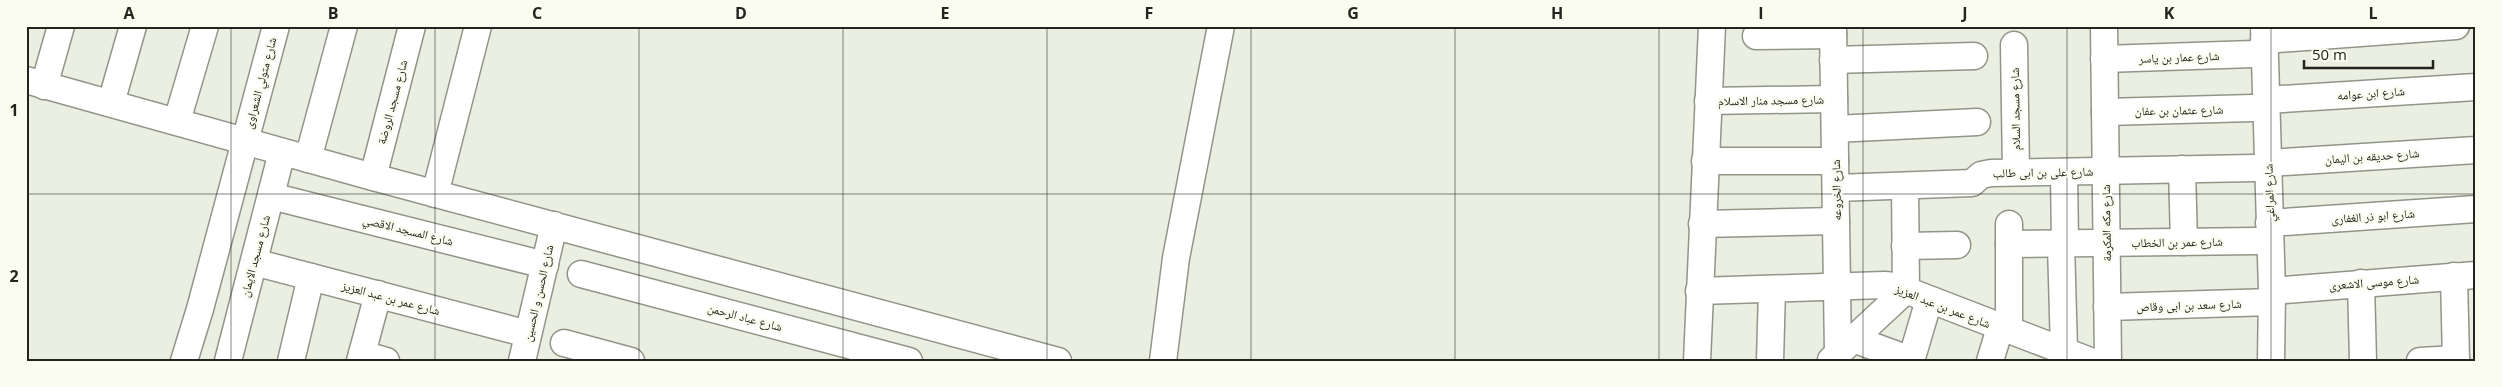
<svg xmlns="http://www.w3.org/2000/svg" width="2502" height="387" font-family="'Open Sans','Noto Naskh Arabic',sans-serif">
<rect width="100%" height="100%" fill="#ebefe1"/>
<g fill="none" stroke-linecap="round" stroke-linejoin="round">
<defs>
<g id="minor">
<path d="M1833,26L1838,353"/>
<path d="M2104,26L2108,361"/>
<path d="M2264,26L2272,291L2271,361"/>
<path d="M1756,36L1833,35"/>
<path d="M2264,40L2456,26"/>
<path d="M2014,45L2016,172"/>
<path d="M2104,59L2253,54"/>
<path d="M1833,60L1974,56"/>
<path d="M26,80L373,177L1058,361"/>
<path d="M44,86L61,26"/>
<path d="M2266,100L2476,87"/>
<path d="M1708,101L1834,99"/>
<path d="M111,103L133,26"/>
<path d="M2105,112L2253,108"/>
<path d="M177,121L205,26"/>
<path d="M1835,129L1977,122"/>
<path d="M308,159L344,26"/>
<path d="M1705,161H1835"/>
<path d="M2268,163L2476,150"/>
<path d="M2182,169L2184,242"/>
<path d="M2064,172L2065,244"/>
<path d="M373,177L412,26"/>
<path d="M1836,188L1972,183L1981,175L1991,173L2254,168"/>
<path d="M435,194L478,26"/>
<path d="M271,196L545,265"/>
<path d="M2269,223L2476,209"/>
<path d="M1702,224L1836,221"/>
<path d="M2009,224V331"/>
<path d="M2009,244L2256,241"/>
<path d="M2061,244L2064,350"/>
<path d="M1905,246L1957,245"/>
<path d="M254,262L528,334"/>
<path d="M581,274L909,361"/>
<path d="M2454,276L2456,361"/>
<path d="M2361,283L2363,361"/>
<path d="M1699,291L1884,285L1895,286L2090,361"/>
<path d="M2272,291L2476,275"/>
<path d="M2107,307L2272,302"/>
<path d="M1853,339L1911,360"/>
<path d="M564,343L631,361"/>
<path d="M362,354L386,361"/>
<path d="M1831,360L1906,290L1905,187"/>
<path d="M184,361L200,309L276,26"/>
<path d="M228,361L282,152"/>
<path d="M291,361L311,277"/>
<path d="M360,361L378,294"/>
<path d="M522,361L554,225"/>
<path d="M1163,361L1176,258L1221,26"/>
<path d="M1697,361L1712,26"/>
<path d="M1770,361L1772,289"/>
<path d="M1911,361L1929,300"/>
<path d="M1990,361L2000,328"/>
<path d="M2420,361L2456,359"/>
</g>
</defs>
<!-- minor casing -->
<use href="#minor" stroke="#919588" stroke-width="29"/>
<!-- minor -->
<use href="#minor" stroke="#fff" stroke-width="26"/>
</g>
<!-- grid -->
<path fill="none" stroke="#23241f" stroke-width="1" stroke-opacity="0.55" d="M231,26V361M435,26V361M639,26V361M843,26V361M1047,26V361M1251,26V361M1455,26V361M1659,26V361M1863,26V361M2067,26V361M2271,26V361M26,194H2476"/>
<g text-anchor="middle" dominant-baseline="central" stroke-width="4.5" stroke-linejoin="round" paint-order="stroke">
<!-- street labels -->
<g font-size="12" fill="#23241f" stroke="#f9fcee">
<text transform="translate(2179 57) rotate(-2)">شارع عمار بن ياسر</text>
<text transform="translate(260 83) rotate(-75)">شارع متولي الشعراوى</text>
<text transform="translate(2371 93) rotate(-4)">شارع ابن عوامه</text>
<text transform="translate(1771 100) rotate(-1)">شارع مسجد منار الاسلام</text>
<text transform="translate(392 102) rotate(-75)">شارع مسجد الروضة</text>
<text transform="translate(2015 109) rotate(-91)">شارع مسجد السلام</text>
<text transform="translate(2179 110) rotate(-1)">شارع عثمان بن عفان</text>
<text transform="translate(2372 156) rotate(-4)">شارع حديقه بن اليمان</text>
<text transform="translate(2043 172) rotate(-1)">شارع على بن ابى طالب</text>
<text transform="translate(1836 190) rotate(-91)">شارع الخروعه</text>
<text transform="translate(2269 193) rotate(-92)">شارع المراغي</text>
<text transform="translate(2373 216) rotate(-4)">شارع ابو ذر الغفارى</text>
<text transform="translate(2106 223) rotate(-91)">شارع مكه المكرمة</text>
<text transform="translate(408 230) rotate(14)">شارع المسجد الاقصي</text>
<text transform="translate(2177 242) rotate(-1)">شارع عمر بن الخطاب</text>
<text transform="translate(255 256) rotate(-75)">شارع مسجد الايمان</text>
<text transform="translate(2374 282) rotate(-4)">شارع موسى الاشعرى</text>
<text transform="translate(538 293) rotate(-77)">شارع الحسن و الحسين</text>
<text transform="translate(391 298) rotate(15)">شارع عمر بن عبد العزيز</text>
<text transform="translate(2189 305) rotate(-2)">شارع سعد بن ابى وقاص</text>
<text transform="translate(1943 306) rotate(21)">شارع عمر بن عبد العزيز</text>
<text transform="translate(745 317) rotate(15)">شارع عباد الرحمن</text>
</g>
</g>
<!-- border -->
<rect width="2502" height="387" fill="none" stroke="#f9fcee" stroke-width="55"/>
<!-- scale -->
<path d="M2304 60v8h129v-8" fill="none" stroke="#23241f" stroke-width="2.5"/>
<text x="2312" y="60" font-size="15" fill="#23241f" stroke="#f9fcee" stroke-width="4" paint-order="stroke">50 m</text>
<rect x="28" y="28" width="2446" height="332" fill="none" stroke="#23241f" stroke-width="2"/>
<g font-size="16" text-anchor="middle" font-weight="bold" fill="#23241f">
<text x="129" y="19">A</text>
<text x="333" y="19">B</text>
<text x="537" y="19">C</text>
<text x="741" y="19">D</text>
<text x="945" y="19">E</text>
<text x="1149" y="19">F</text>
<text x="1353" y="19">G</text>
<text x="1557" y="19">H</text>
<text x="1761" y="19">I</text>
<text x="1965" y="19">J</text>
<text x="2169" y="19">K</text>
<text x="2373" y="19">L</text>
<text x="14" y="116">1</text>
<text x="14" y="282">2</text>
</g>
</svg>
